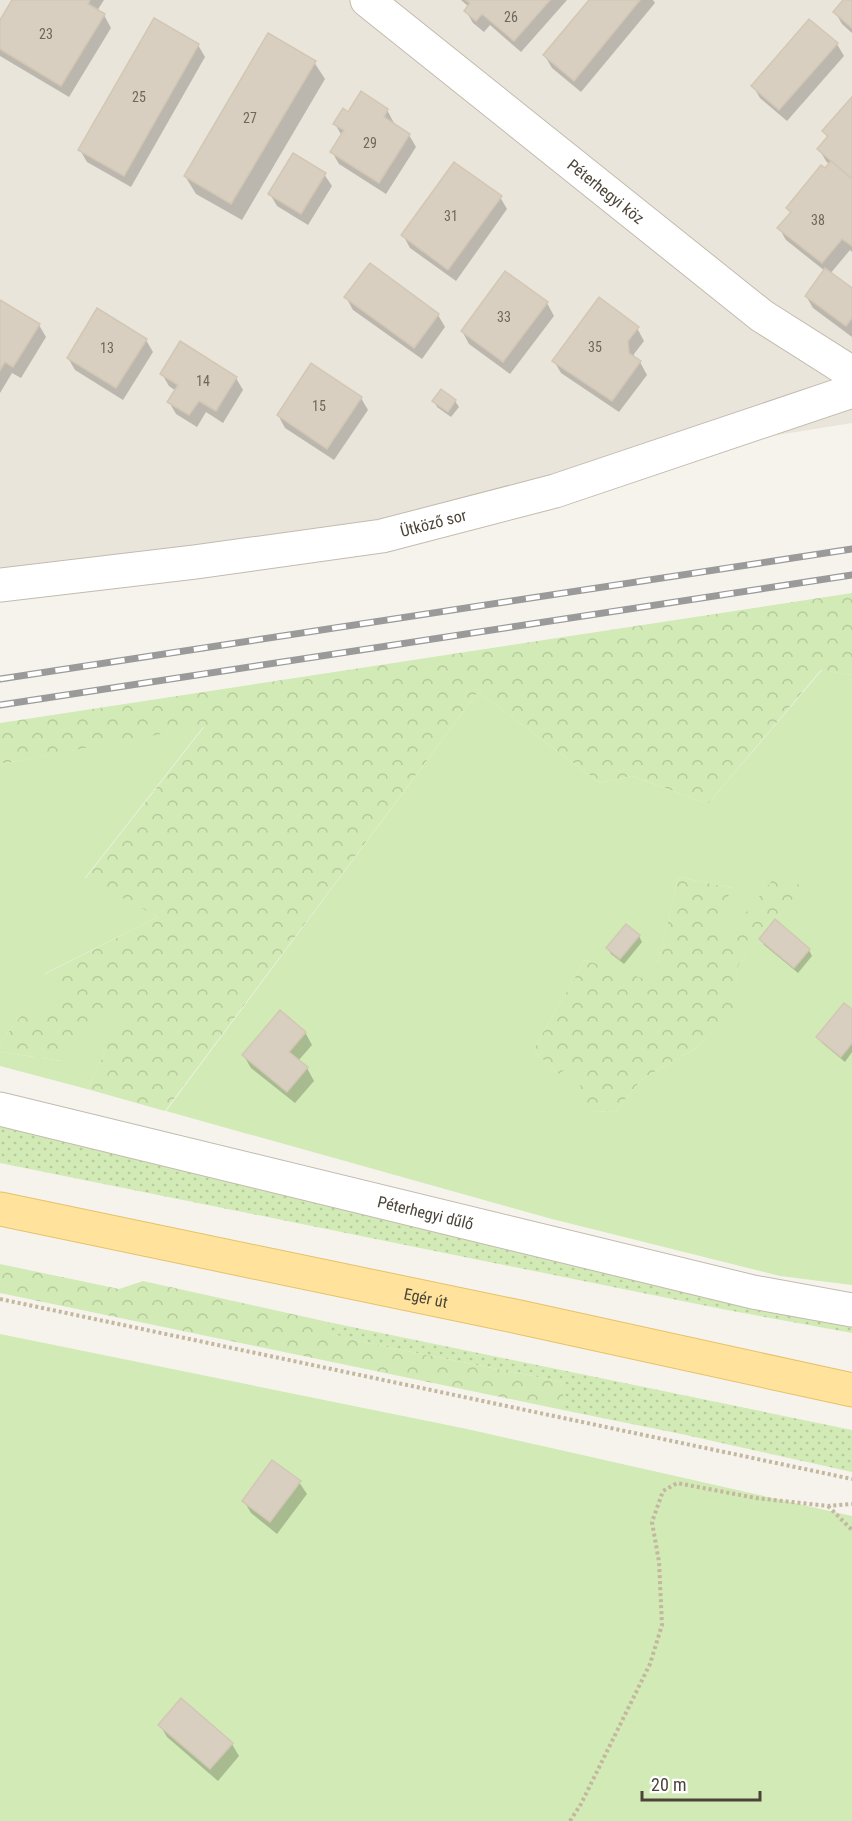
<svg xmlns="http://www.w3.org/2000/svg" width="852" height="1821" font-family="'Roboto Condensed',sans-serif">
<defs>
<pattern id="grass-dots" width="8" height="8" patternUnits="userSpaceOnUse" patternTransform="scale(1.5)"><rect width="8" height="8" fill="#d2eab5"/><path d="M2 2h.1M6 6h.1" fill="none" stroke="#b6ca9c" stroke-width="1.8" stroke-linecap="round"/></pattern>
<pattern id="forest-crowns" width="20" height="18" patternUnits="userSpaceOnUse" patternTransform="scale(1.5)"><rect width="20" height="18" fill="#d2eab5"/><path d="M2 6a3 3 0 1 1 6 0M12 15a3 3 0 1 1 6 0" fill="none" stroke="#b6ca9c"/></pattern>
</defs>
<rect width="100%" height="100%" fill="#f6f3ec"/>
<!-- residential -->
<path fill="#eae5da" d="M0,0H852V423L696,448L555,491L0,585Z"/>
<!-- grass -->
<g fill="url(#grass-dots)">
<path d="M0,1123L852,1320V1333L722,1309L0,1163Z"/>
<path d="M328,1322L852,1430V1472L686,1435L563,1410V1382L392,1348L327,1333Z"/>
</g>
<!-- forest -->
<g fill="url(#forest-crowns)">
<path d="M852,593V675L821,670L708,804L632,776L600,783L478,692L165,1111L87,1089L105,1052L96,1047L97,1007L62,1061L0,1052V1043L23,1013L68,988L43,975L158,917L85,879L204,727L0,764V723Z"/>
<path d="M780,871L803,887L738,966L737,1004L698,1047L642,1079L616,1111L594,1112L576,1094L586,1072L558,1074L533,1050L585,960L654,981L678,877L733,888Z"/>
<path d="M0,1264L119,1289L143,1281L328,1322V1333L392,1348L563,1382V1410L0,1293Z"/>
</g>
<!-- green -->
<g fill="#d2eab5" fill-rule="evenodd">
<path d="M822,670L852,675V1285L780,1276L552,1219L166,1111L478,692L600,783L632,776L708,804ZM780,871L802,887L738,966L736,1004L698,1047L642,1079L616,1111L594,1112L577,1094L586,1072L576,1063L558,1074L533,1050L585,960L654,982L678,877L733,888L708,930L729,933Z"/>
<path d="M204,726L85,878L158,917L44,974L68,988L48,1017L23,1013L0,1043V764Z"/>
<path d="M97,1006L124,1020L96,1046L105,1052L87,1089L0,1066V1052L62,1061Z"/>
<path d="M0,1334L467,1429L852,1516V1821H0Z"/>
</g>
<!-- shadow -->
<g fill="#0003">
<path d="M13,0H104L97,11L104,15L111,28L69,97L0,56V22Z"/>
<path d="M461,0H567L521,52L490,25L484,32L473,23L466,11L469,7Z"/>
<path d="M591,0H653L655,3L581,92L552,68L545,56Z"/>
<path d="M845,0H852V33L842,24L835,12Z"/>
<path d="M837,44L844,56L787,121L760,98L753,86Z"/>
<path d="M198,45L205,57L131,187L87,162L80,150Z"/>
<path d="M314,62L325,79L242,220L196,194L185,176Z"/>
<path d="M852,99V252L850,250L830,274L852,290V337L813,308L806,296L825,271L786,240L779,228L791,214L788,209L830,165L826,161L819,149L828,138L824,132Z"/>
<path d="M387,110L394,123L393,124L409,135L416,147L386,194L339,164L332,152L342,136L335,124L348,114Z"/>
<path d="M324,174L332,186L308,225L277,206L270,194Z"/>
<path d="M500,197L507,209L456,281L410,248L403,235Z"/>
<path d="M370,265L438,315L445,327L422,359L353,310L346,297Z"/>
<path d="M0,302L39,325L46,337L21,378L12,373L0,393Z"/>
<path d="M547,303L554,316L510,374L469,344L462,331Z"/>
<path d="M637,328L644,341L634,354V359L640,362L647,375L619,412L561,373L554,361Z"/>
<path d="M146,340L153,352L123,400L75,370L68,358Z"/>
<path d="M162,374L236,378L243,390L223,423L206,412L197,427L176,414L169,402L176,391L169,386Z"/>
<path d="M361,398L368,410L334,460L285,428L278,415Z"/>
<path d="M434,401H455L459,407L451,417L437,407Z"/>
<path d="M639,936L642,942L624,964L611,954L608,949Z"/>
<path d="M761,939L809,950L812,956L798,973L764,945Z"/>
<path d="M852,1011V1052L845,1062L822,1043L818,1037Z"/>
<path d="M305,1032L312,1045L298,1061L307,1068L314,1081L295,1103L251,1068L244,1056Z"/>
<path d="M299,1482L307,1494L277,1534L251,1513L244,1501Z"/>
<path d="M160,1725L232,1744L239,1756L218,1781L167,1737Z"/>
</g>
<!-- building -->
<g fill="#d8cfc1" stroke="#d3c7b4" stroke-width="1.5">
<path d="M12,0H90L88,4L105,14L61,86L0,49V20Z"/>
<path d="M466,0H550L514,41L482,14L476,21L464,11L470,3Z"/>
<path d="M589,0H640L574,81L543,55Z"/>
<path d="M843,0H852V28L833,12Z"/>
<path d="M154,18L199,44L124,176L78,150Z"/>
<path d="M809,19L838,43L779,110L751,86Z"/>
<path d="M268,33L316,61L231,204L184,176Z"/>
<path d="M361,91L388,109L384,117L410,134L379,183L330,152L344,130L333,124L343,108L348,112Z"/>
<path d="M852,97V179L817,149L828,136L822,131Z"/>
<path d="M293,153L326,173L301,214L268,194Z"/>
<path d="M831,161L852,179V246L842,239L822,263L777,228L791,212L786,208L821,165L825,168Z"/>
<path d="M454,162L502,196L448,270L401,235Z"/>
<path d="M370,263L439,314L414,348L344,297Z"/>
<path d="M825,268L852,288V318L846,326L805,296Z"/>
<path d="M505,271L548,302L503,362L461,331Z"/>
<path d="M599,297L639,327L628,341L629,353L641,361L612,401L552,361Z"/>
<path d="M0,300L40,324L13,367L5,362L0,370Z"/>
<path d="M97,308L147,339L116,388L67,358Z"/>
<path d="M180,341L237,377L216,411L199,401L189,415L167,402L178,385L160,374Z"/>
<path d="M311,363L362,397L327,449L277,415Z"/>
<path d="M441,389L456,400L448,412L432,401Z"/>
<path d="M775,919L810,949L794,968L759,939Z"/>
<path d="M626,924L640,935L620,959L606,948Z"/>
<path d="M844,1003L852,1009V1043L841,1057L816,1037Z"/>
<path d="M280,1010L306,1032L289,1052L308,1067L287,1092L242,1055Z"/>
<path d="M272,1460L301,1481L270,1522L242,1501Z"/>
<path d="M181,1698L233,1743L210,1769L158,1725Z"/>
</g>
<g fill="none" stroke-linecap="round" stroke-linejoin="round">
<defs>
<g id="street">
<path id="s1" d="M367,0L762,316L852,373"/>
<path id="s2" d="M0,585L195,562L382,536L555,491L852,391"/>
<path id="s3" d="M0,1109L753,1292L852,1310"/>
</g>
<g id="primary">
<path id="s4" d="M0,1209L519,1317L852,1390"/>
</g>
</defs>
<!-- street casing -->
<use href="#street" stroke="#c2bbae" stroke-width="35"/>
<!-- primary casing -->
<use href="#primary" stroke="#e6c16a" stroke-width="35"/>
<!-- path -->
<g stroke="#c4b79f" stroke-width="4" stroke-dasharray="3 3" stroke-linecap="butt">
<path d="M0,1299L852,1479"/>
<path d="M828,1506L852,1530"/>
<path d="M570,1821L581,1804L650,1664L662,1625L659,1562L652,1522L663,1491L677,1483L756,1498L828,1506L852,1504"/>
</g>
<!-- street -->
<use href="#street" stroke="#fff" stroke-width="33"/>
<!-- primary -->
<use href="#primary" stroke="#ffe39c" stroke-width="33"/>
<defs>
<g id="rail">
<path d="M0,679L852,549"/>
<path d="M0,705L852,575"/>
</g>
</defs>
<!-- rail casing -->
<use href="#rail" stroke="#9a9a9a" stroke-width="7"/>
<!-- rail -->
<use href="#rail" stroke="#fff" stroke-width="4.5" stroke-dasharray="14" stroke-linecap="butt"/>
</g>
<g text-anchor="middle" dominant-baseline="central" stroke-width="4.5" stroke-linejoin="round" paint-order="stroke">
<!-- number labels -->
<g font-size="14" fill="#6e675b">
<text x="511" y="17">26</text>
<text x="46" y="34">23</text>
<text x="139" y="97">25</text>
<text x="250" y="118">27</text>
<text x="370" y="143">29</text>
<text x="451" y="216">31</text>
<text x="818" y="220">38</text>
<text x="504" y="317">33</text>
<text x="595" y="347">35</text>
<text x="107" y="348">13</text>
<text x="203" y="381">14</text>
<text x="319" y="406">15</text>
</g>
<!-- street labels -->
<g font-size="16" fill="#4b4439" stroke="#fff">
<text stroke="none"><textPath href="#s1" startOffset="306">Péterhegyi köz</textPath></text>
<text stroke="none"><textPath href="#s2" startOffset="438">Ütköző sor</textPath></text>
<text stroke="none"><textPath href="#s3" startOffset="438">Péterhegyi dűlő</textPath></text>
<text stroke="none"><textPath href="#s4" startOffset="435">Egér út</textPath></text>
</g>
</g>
<!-- scale -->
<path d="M642 1791v9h118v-9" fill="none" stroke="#4b4439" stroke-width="3"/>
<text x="651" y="1791" font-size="18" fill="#4b4439" stroke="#ffffff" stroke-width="4.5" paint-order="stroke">20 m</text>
</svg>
